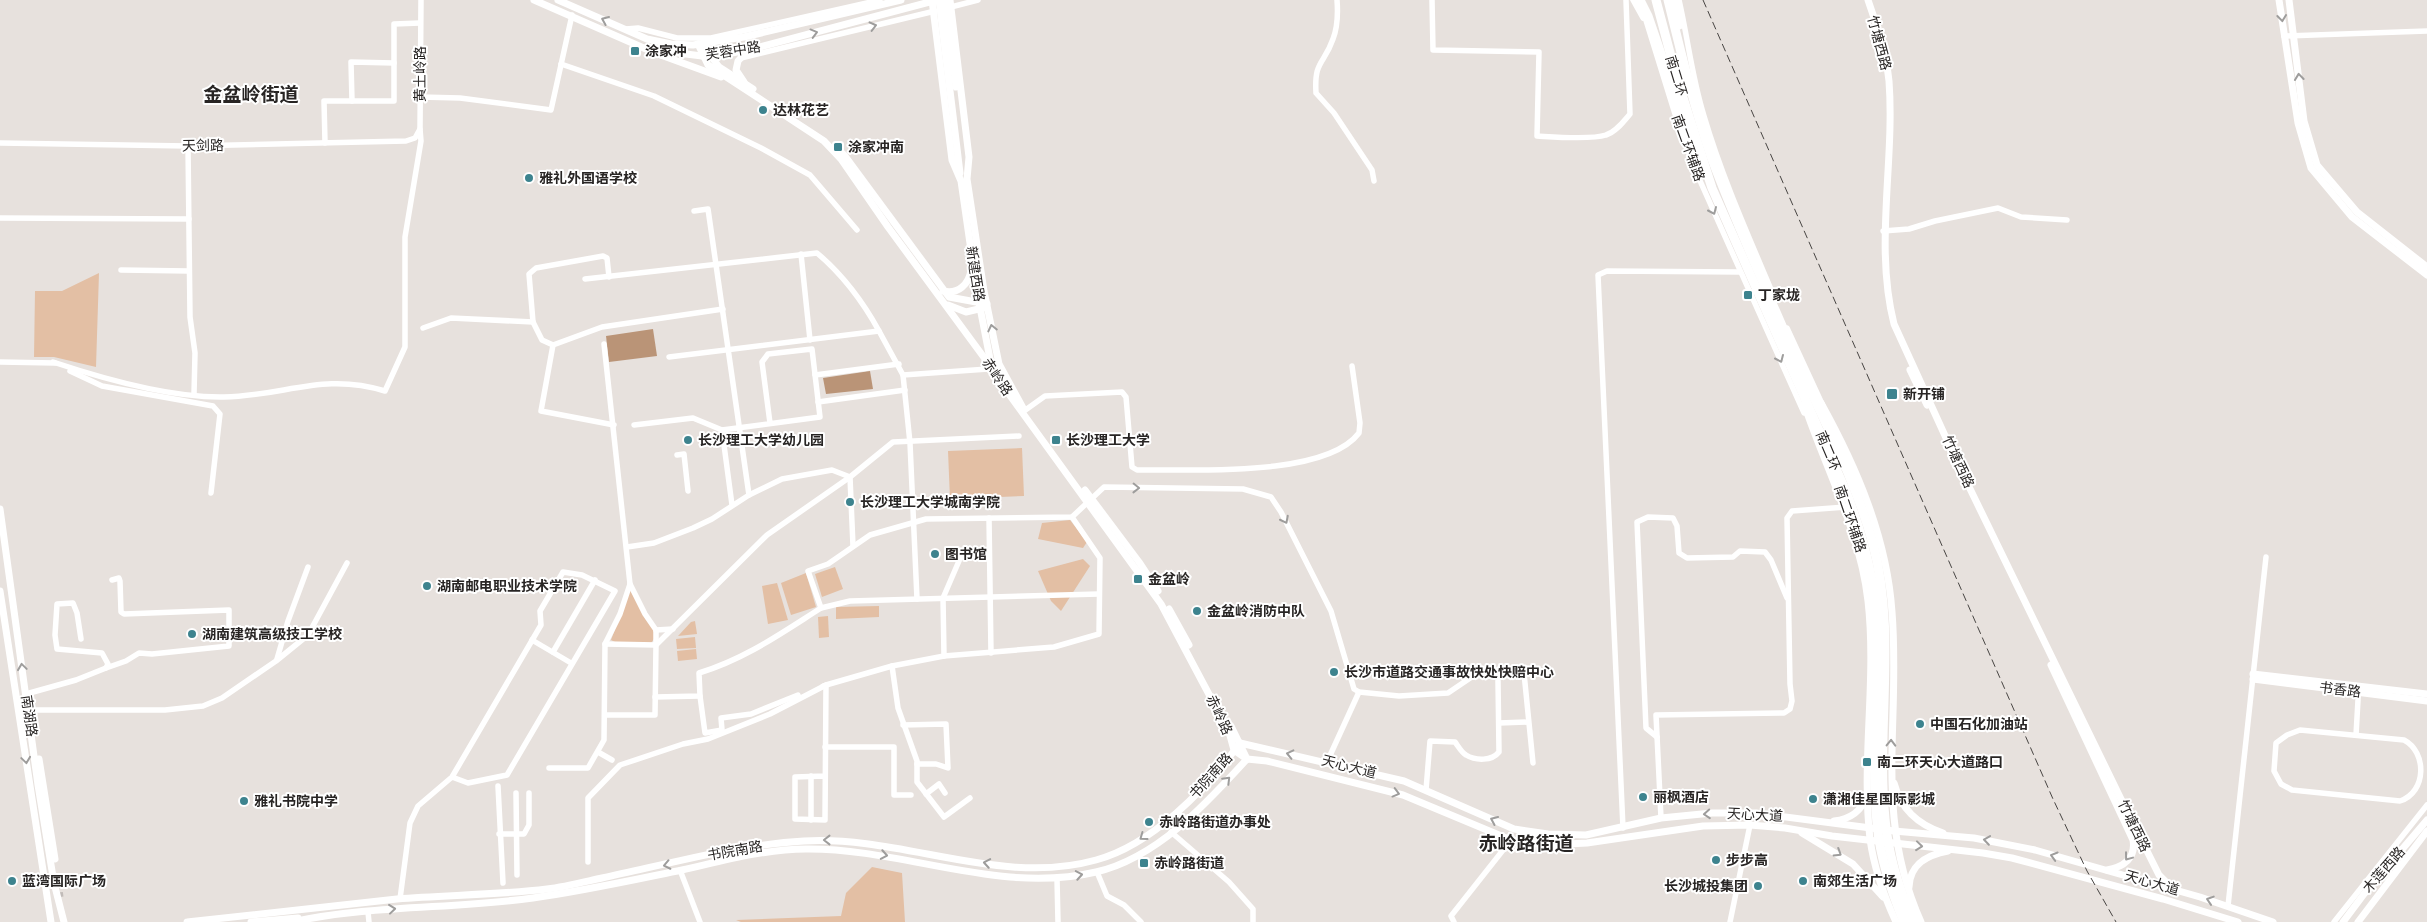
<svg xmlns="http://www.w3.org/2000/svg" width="2427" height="922" font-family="Rubik,'Noto Sans SC',sans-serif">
<rect width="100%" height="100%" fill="#e7e1dd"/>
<!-- green -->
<g fill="#e3bfa4">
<path d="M99,273L96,367L54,357H34L35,291H62Z"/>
<path d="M1022,448L1024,496L950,499L948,451Z"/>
<path d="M1070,520L1087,542L1083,548L1038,539L1042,523Z"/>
<path d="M1083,559L1090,566L1061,611L1051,601L1038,571Z"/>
<path d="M835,567L843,589L822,597L815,574Z"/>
<path d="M806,573L816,607L791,615L781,583Z"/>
<path d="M777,583L788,620L768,624L762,586Z"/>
<path d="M630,590L654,630V639L651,643L615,642L611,640Z"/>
<path d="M879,606V617L836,619V607Z"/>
<path d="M828,616L829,637L819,638L818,617Z"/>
<path d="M695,621L697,634L678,636L691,622Z"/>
<path d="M695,637L696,648L677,649L676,639Z"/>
<path d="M696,649L697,659L678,661L677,651Z"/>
<path d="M872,867L902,873L905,922H741L736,920L841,916L846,893Z"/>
</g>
<!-- water -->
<g fill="#ba9477">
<path d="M653,329L657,356L609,362L606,336Z"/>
<path d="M870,371L873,389L826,394L823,378Z"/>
</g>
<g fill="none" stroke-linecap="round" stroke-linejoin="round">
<!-- major-tunnel -->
<path stroke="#c1bbb8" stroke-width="7" stroke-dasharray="7 3.5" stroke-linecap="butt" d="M58,882L60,897"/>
<!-- minor -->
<g stroke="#fff" stroke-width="5.5">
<path d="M1337,0C1338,13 1338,26 1333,39C1324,65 1314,60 1316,93L1334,113L1372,170L1374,181"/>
<path d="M1432,0L1433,50L1539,52L1537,136C1555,137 1591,140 1606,135C1616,132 1624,121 1630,114L1626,0"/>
<path d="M1633,0L1643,18"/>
<path d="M1679,0C1688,39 1692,78 1704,116C1722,177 1748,235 1773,294"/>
<path d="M947,8L978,0"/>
<path d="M1644,14L1679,127L1697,174L1804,413"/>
<path d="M626,29L638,28L677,38H711L880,0"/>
<path d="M2284,36L2427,31"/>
<path d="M741,58L935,11"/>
<path d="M561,64L654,96L761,148L810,175L857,230"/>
<path d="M420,97L460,98L551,110L572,15"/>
<path d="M352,101L351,62L394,63"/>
<path d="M0,143L188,146L406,141L415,138L420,129L421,0"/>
<path d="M325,143L324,101H394V24L420,23"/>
<path d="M188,146L190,317L195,353L194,394"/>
<path d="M694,211L708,209L749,495"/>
<path d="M0,218L189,219"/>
<path d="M1883,231L1909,229L1935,221L1998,208L2021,217L2067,220"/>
<path d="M801,254L810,340"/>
<path d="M121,270L189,271"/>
<path d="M585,279L817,253C843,275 862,300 879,331"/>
<path d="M423,328L451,318L533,322"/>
<path d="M1787,328L1823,406"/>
<path d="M553,345L542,340L533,322L529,274L536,268L603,256L607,258L609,277"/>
<path d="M669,357L879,331L903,375L910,443L917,599"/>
<path d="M0,362L55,363"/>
<path d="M53,362C104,379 170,398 224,397C285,396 323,372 385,391L405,347V237L421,141L420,129"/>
<path d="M70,371L102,386L213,406L220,414L211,493"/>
<path d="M815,375L899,364"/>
<path d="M903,375L988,369"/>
<path d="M818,402L905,390"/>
<path d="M1024,411L1045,396L1122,392L1126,397L1132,467L1137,470C1191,469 1325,478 1359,433L1360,423L1352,366"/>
<path d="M614,425L541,411L553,345L602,327L723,309"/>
<path d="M634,425L693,418L722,430L820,417L812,349L768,354L762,362L770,423"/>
<path d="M722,430L732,505"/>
<path d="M677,455L684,454L688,491"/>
<path d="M989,518L991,653"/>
<path d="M853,546L850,477L893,442L1019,436"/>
<path d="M627,547L654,543L693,528L712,519L749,495L782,479L832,470L850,477"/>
<path d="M1099,594L850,601L821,608L808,571L828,564L870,535L926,519L1072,517L1104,487L1243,489L1271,497L1281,512L1331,611L1354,689L1359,692L1399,696L1448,693L1482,670H1520L1524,673L1533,763"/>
<path d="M656,630L673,629"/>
<path d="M532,640L571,663"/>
<path d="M605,644L656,645V630L645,614L630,584"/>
<path d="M553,652L595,580"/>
<path d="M944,656L943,598L962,554"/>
<path d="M277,659L288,621L308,567"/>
<path d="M892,666L898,708L917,761V782L944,817L970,798"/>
<path d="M106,668L126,661L139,653L152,654L229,646V610L124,614L121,612L120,581L119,578L112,580"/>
<path d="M823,686L826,685L825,820L795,819V777L825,776"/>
<path d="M26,694L76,680L106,668L108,664L102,653L57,649L55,635L57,604L73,603L77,613L81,639"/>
<path d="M700,696L705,733L722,730L721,718L751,714L798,695"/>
<path d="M655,697L700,696L699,673C745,659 780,634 821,608"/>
<path d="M27,710H165L203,706L222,698L276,661L308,635L347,563"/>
<path d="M605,715H655L656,645L767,535L850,477"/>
<path d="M1499,723L1528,722"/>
<path d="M903,725L946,724L948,768L936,764H917"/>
<path d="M2300,730L2404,740C2427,752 2427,792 2400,801L2292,790L2281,784L2274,771L2276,743L2287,735Z"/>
<path d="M2356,735L2358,700"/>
<path d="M1657,737L1646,728L1637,522L1648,517L1673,518L1677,526L1679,553L1687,558L1733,557L1740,551L1765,552L1771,560L1787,598"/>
<path d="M825,747H894V795H911"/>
<path d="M598,752L612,760"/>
<path d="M1327,762L1359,692"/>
<path d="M549,768H588L604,740L605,644L620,614L630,584L604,344"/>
<path d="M498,786L503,883"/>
<path d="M1426,790L1430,741L1455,742C1458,746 1462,753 1466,755C1476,761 1492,761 1499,752L1498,681"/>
<path d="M516,793L517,875"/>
<path d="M926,794L939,784L945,793"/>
<path d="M1661,818L1656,715L1784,713L1790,709L1792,701L1790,684L1787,518L1792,511L1846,507"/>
<path d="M811,820V776"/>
<path d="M1623,828L1598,275L1607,271L1740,272"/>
<path d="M1171,832L1229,882L1253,909V922"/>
<path d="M499,834H524L529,825V793"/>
<path d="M588,862V798L620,765L683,744L708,739L770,714L826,685L892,666L944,656L1054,647L1099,634L1100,558L1072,517"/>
<path d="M680,870L700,922"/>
<path d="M1097,872L1107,896L1124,905L1141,922"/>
<path d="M1057,879L1058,922"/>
<path d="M400,899L410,823L418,806L452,777L541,625L540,611L563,572L582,575L615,591L507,775L468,783L452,777"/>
<path d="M2228,906L2266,557"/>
<path d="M368,912L369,922"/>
<path d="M1454,922L1451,916L1511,840"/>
<path d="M1730,922L1750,825"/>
<path d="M2334,922L2427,805"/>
</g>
<!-- major -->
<g stroke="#fff" stroke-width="7">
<path d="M534,0L646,49L710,57L748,50L937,0"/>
<path d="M558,0L647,39L671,44L693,45L744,37L901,0"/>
<path d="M932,0L952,160L961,181L977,292L991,364"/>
<path d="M939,0L960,173"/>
<path d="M945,0L956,87"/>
<path d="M950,0L969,157L967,179L984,291L999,364L1023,408"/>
<path d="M1868,0C1877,26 1886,53 1889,81C1895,162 1874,245 1894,324L1957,462L2120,797L2159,875L2173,889"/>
<path d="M2279,0L2298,123L2311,168L2352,217L2427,275"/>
<path d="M2289,0L2304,121L2317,165L2357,212L2427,267"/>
<path d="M698,44L708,65L824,141L841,159L888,227L991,367L1011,397L1161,604L1229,732L1234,750L1247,759"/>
<path d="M702,44L719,67L753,89"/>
<path d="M658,54L721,77"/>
<path d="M744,82L736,70L738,61L748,50"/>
<path d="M836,147L845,156L949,297L987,304"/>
<path d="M943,291C958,295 969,284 971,270"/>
<path d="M948,305L966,312L983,308"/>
<path d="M1910,370L1927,405"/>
<path d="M1821,403C1857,468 1887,538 1892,612C1901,723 1873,815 1921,922"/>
<path d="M1804,404C1826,470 1860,531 1868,601C1877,680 1861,760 1870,839C1874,868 1884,896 1896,922"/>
<path d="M1085,490L1139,562L1158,591"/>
<path d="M0,509L38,785L54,883L64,922"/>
<path d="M0,591L51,922"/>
<path d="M1169,609L1189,645"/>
<path d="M2051,665L2133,840C2136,858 2124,867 2107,870"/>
<path d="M2253,674L2427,694"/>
<path d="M2253,679L2427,701"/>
<path d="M1231,726L1247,759"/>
<path d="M1240,743L1404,781L1514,829L1548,834L1586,835L1661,818L1712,813H1755L1894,831L1974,838L2035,850L2200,897L2273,922"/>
<path d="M39,759L55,859"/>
<path d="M1247,759L1267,761L1403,795L1511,840L1547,845L1587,843L1703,826L1750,825L1785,828L1832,836L1983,853L2012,858L2163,899L2238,922"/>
<path d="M1894,783C1901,809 1917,824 1943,833"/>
<path d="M1834,821C1850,819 1861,812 1867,796"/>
<path d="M1802,833L1853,864L1883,897"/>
<path d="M1909,887C1910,864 1927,855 1948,851"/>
<path d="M187,922C257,914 327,906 397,899C447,895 497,895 547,889C565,887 584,882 602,878C668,864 736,845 804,841C902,835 1000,887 1096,860C1152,845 1206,789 1240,743"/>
<path d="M251,922L298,918"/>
<path d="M292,922C371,905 453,909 533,898C583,891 633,880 682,870C722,861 765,849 806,849C903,848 999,895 1096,872C1157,858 1206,804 1247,759"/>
<path d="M2343,922L2364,894L2427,820"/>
<path d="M2358,922L2427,831"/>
</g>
<!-- highway -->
<g stroke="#fff" stroke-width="9">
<path d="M1640,0L1648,16L1691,141"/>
<path d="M1656,0L1677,79L1712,188L1845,489C1862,532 1874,575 1877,622C1881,689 1870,756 1877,823C1880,858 1891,890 1904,922"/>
<path d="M1668,0C1681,53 1694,107 1712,159C1737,226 1767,290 1795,356C1822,418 1855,478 1873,544C1897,635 1876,727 1885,819C1888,855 1899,889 1913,922"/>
<path d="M1675,0L1679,25"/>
</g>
<!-- rail -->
<path stroke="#484543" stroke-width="1" stroke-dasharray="8 4" stroke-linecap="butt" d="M1703,0L2053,799L2087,871L2116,922"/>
</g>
<!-- one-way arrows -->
<defs><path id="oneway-chevron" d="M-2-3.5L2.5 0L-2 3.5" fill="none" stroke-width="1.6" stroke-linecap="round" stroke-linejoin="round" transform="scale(1.25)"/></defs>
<g stroke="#9e9d9c">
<use href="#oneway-chevron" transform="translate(2282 18) rotate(83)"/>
<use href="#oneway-chevron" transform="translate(605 20) rotate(-157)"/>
<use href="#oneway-chevron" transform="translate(873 26) rotate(-14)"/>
<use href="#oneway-chevron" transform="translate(814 33) rotate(-15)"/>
<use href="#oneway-chevron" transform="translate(2299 77) rotate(-96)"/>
<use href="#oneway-chevron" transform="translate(1713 211) rotate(66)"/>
<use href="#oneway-chevron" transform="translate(992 328) rotate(-103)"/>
<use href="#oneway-chevron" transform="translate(1780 359) rotate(66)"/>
<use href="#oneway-chevron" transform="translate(1136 488) rotate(1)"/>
<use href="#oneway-chevron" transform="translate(1285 520) rotate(63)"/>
<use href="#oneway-chevron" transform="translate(22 667) rotate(-98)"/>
<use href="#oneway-chevron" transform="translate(1891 743) rotate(-89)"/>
<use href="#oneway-chevron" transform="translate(1290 754) rotate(-167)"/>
<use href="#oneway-chevron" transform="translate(26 760) rotate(82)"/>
<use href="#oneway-chevron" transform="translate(1227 780) rotate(-45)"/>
<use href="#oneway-chevron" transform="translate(1396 793) rotate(15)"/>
<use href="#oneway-chevron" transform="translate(1707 814) rotate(176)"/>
<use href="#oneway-chevron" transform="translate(1494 820) rotate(-156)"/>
<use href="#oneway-chevron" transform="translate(1143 837) rotate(144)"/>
<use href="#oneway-chevron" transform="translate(827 840) rotate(180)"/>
<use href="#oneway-chevron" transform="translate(1987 840) rotate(-172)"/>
<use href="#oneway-chevron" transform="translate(1919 846) rotate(6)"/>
<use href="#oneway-chevron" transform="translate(1838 853) rotate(32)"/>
<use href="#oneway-chevron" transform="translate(884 855) rotate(10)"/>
<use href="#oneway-chevron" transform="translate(2054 856) rotate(-164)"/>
<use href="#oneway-chevron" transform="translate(2128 857) rotate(127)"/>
<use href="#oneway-chevron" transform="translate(987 863) rotate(-170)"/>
<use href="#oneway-chevron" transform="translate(667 865) rotate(168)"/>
<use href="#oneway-chevron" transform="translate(1079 875) rotate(-10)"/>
<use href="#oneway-chevron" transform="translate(2210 900) rotate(-162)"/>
<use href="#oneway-chevron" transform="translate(392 909) rotate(-6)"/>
</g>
<!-- markers -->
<g fill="#3d838e" stroke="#fff" stroke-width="2">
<rect x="630" y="46" width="10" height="10" rx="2.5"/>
<circle cx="763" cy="110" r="5"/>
<rect x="833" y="142" width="10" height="10" rx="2.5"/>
<circle cx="529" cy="178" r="5"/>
<rect x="1743" y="290" width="10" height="10" rx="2.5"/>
<rect x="1886" y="388" width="12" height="12" rx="2.5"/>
<circle cx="688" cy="440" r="5"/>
<rect x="1051" y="435" width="10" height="10" rx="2.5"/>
<circle cx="850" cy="502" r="5"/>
<circle cx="935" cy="554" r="5"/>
<rect x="1133" y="574" width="10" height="10" rx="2.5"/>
<circle cx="427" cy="586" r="5"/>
<circle cx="1197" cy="611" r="5"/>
<circle cx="192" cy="634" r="5"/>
<circle cx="1334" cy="672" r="5"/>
<circle cx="1920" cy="724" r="5"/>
<rect x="1862" y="757" width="10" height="10" rx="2.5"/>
<circle cx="1643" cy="797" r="5"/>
<circle cx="1813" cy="799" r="5"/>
<circle cx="244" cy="801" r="5"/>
<circle cx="1149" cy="822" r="5"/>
<circle cx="1716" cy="860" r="5"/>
<rect x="1139" y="858" width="10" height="10" rx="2.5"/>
<circle cx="12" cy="881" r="5"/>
<circle cx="1803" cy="881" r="5"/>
<circle cx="1758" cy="886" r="5"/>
</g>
<g text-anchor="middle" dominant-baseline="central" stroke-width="4" stroke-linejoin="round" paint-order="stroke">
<!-- street labels -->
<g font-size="14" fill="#282524" stroke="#fff">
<text transform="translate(1879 43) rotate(75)">竹塘西路</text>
<text transform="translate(733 51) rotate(-9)">芙蓉中路</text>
<text transform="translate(420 74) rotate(-90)">黄土岭路</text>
<text transform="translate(1676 76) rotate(73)">南二环</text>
<text transform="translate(203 146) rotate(-1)">天剑路</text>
<text transform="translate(1688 148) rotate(70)">南二环辅路</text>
<text transform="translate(975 274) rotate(81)">新建西路</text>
<text transform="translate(997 377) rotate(56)">赤岭路</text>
<text transform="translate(1828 451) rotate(67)">南二环</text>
<text transform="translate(1958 462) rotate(65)">竹塘西路</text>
<text transform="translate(1850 519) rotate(71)">南二环辅路</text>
<text transform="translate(2340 690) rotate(7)">书香路</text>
<text transform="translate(1219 715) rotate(65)">赤岭路</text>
<text transform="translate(29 716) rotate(82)">南湖路</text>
<text transform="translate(1349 767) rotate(14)">天心大道</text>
<text transform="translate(1211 776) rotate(-48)">书院南路</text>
<text transform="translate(1755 815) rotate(3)">天心大道</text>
<text transform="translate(2134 826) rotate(64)">竹塘西路</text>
<text transform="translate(735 851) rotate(-10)">书院南路</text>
<text transform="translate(2384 870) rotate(-49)">木莲西路</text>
<text transform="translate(2152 883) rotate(16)">天心大道</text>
</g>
<!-- poi labels -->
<g font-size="14" font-weight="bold" fill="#282524" stroke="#fff" text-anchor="start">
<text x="645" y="51">涂家冲</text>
<text x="773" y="110">达林花艺</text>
<text x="848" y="147">涂家冲南</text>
<text x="539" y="178">雅礼外国语学校</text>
<text x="1758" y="295">丁家垅</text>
<text x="1903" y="394">新开铺</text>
<text x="698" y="440">长沙理工大学幼儿园</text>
<text x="1066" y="440">长沙理工大学</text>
<text x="860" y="502">长沙理工大学城南学院</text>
<text x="945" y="554">图书馆</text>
<text x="1148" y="579">金盆岭</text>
<text x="437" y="586">湖南邮电职业技术学院</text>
<text x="1207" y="611">金盆岭消防中队</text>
<text x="202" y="634">湖南建筑高级技工学校</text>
<text x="1344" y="672">长沙市道路交通事故快处快赔中心</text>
<text x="1930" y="724">中国石化加油站</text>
<text x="1877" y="762">南二环天心大道路口</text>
<text x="1653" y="797">丽枫酒店</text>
<text x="1823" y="799">潇湘佳星国际影城</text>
<text x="254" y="801">雅礼书院中学</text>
<text x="1159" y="822">赤岭路街道办事处</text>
<text x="1726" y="860">步步高</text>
<text x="1154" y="863">赤岭路街道</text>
<text x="22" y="881">蓝湾国际广场</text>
<text x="1813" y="881">南郊生活广场</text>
<text x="1748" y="886" text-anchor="end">长沙城投集团</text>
</g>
<!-- district labels -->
<g font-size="19" font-weight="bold" fill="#282524" stroke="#fff">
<text x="251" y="94">金盆岭街道</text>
<text x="1526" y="843">赤岭路街道</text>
</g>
</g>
</svg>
